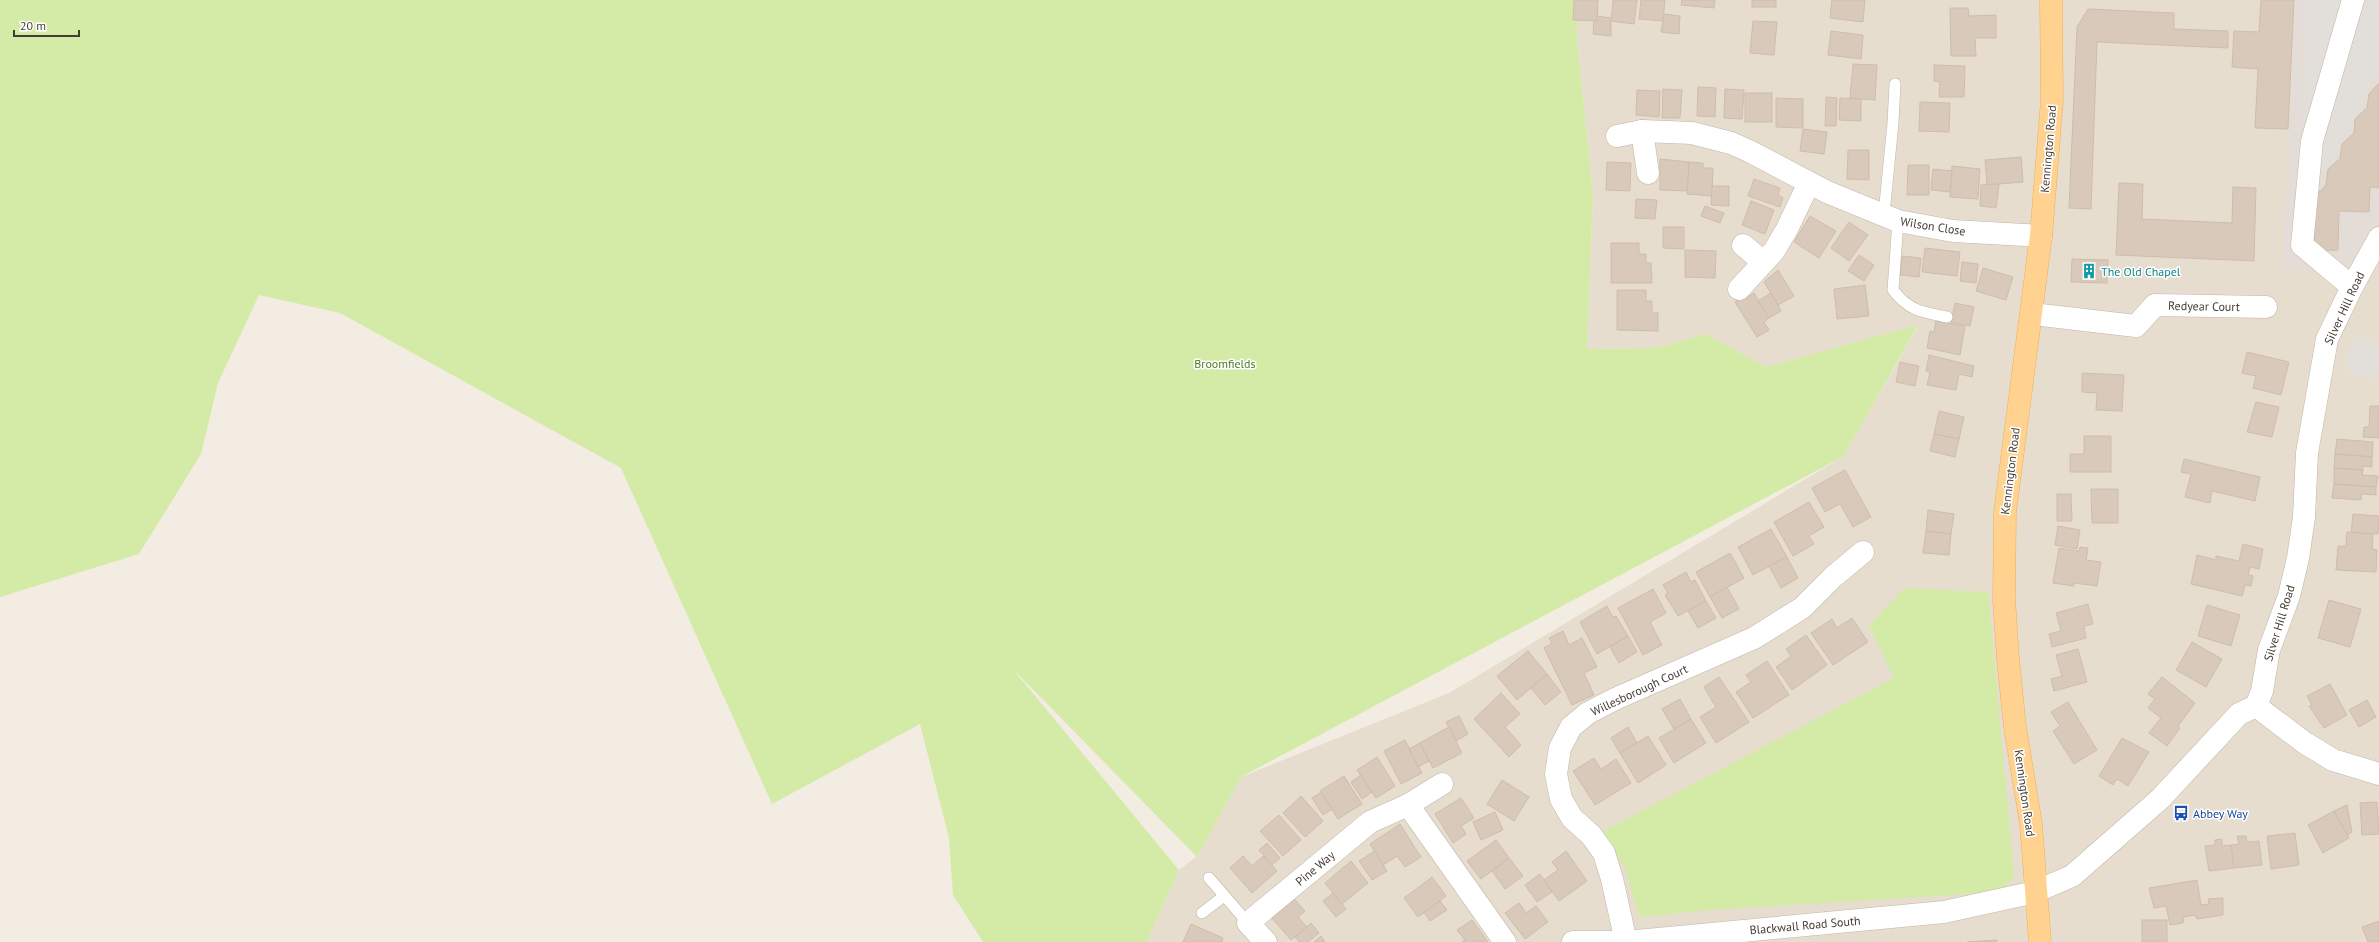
<svg xmlns="http://www.w3.org/2000/svg" width="2379" height="942" font-family="'PT Sans',sans-serif">
<rect width="100%" height="100%" fill="#f3ece2"/>
<!-- residential -->
<path fill="#e7ddcf" d="M1581,0H2379V942H1147L1179,870L1197,856L1241,777L1449,693L1844,456L1918,326L1766,367L1706,334L1655,348L1587,349L1593,194L1576,30Z"/>
<!-- industrial -->
<path fill="#e4ddd7" d="M2294,0H2379V218L2349,267L2316,274L2283,266Z"/>
<!-- green -->
<g fill="#d4eba7">
<path d="M0,0H1581L1576,30L1593,194L1587,349L1655,348L1706,334L1766,367L1918,325L1844,456L1241,777L1197,857L1012,668L1179,870L1147,942H983L953,895L949,838L920,724L772,804L621,468L340,313L259,295L218,383L201,454L139,554L0,597Z"/>
<path d="M1904,588L1988,592L2014,876L2001,892L1709,910L1639,917L1625,868L1600,833L1894,678L1869,626Z"/>
</g>
<!-- parking -->
<g fill="#e2dfdb">
<path d="M2310,0H2379V66L2329,172L2300,167Z"/>
<path d="M2356,335L2379,344V369L2374,380L2345,369Z"/>
</g>
<!-- building -->
<g fill="#d8c9ba" stroke="#d0bda9">
<path d="M1574,0H1598L1597,21L1573,20Z"/>
<path d="M1613,0H1637L1634,24L1611,21Z"/>
<path d="M1641,0H1665L1663,21L1639,19Z"/>
<path d="M1682,0H1715L1714,8L1681,5Z"/>
<rect x="1752" y="0" width="24" height="7"/>
<path d="M1832,0H1865L1863,22L1830,18Z"/>
<path d="M2261,0H2294L2288,129L2255,128L2258,69L2232,67L2234,31L2259,32Z"/>
<path d="M1950,8H1968L1969,16L1996,15V38H1975L1976,56H1951Z"/>
<path d="M2088,9L2174,13V29L2228,31V48L2097,42L2091,209L2069,208L2077,27Z"/>
<path d="M1664,14L1680,16L1679,34L1661,32Z"/>
<path d="M1597,16L1611,18V36L1593,34L1594,21H1597Z"/>
<path d="M1753,21L1777,22L1774,55L1750,53Z"/>
<path d="M1831,31L1863,35L1861,59L1828,55Z"/>
<path d="M1853,64L1877,65L1875,100L1850,98Z"/>
<path d="M1934,65L1965,66L1964,97H1939L1940,82L1934,81Z"/>
<path d="M2379,83V188L2370,187L2369,212L2339,211L2338,250L2315,251L2314,197L2326,185L2328,169L2340,159L2342,144L2354,133L2355,119L2367,108L2369,94Z"/>
<path d="M1698,87L1716,88L1715,117L1697,116Z"/>
<path d="M1663,89L1682,90L1680,118H1662Z"/>
<path d="M1725,89L1744,90L1742,119L1724,118Z"/>
<path d="M1637,90L1660,91L1659,117L1636,115Z"/>
<rect x="1745" y="93" width="27" height="29"/>
<path d="M1826,97L1837,98L1836,126H1825Z"/>
<path d="M1776,98L1803,99V128L1776,127Z"/>
<path d="M1840,98L1861,99V121L1839,120Z"/>
<path d="M1920,102L1950,103L1949,132L1919,131Z"/>
<path d="M1803,129L1827,132L1824,154L1800,151Z"/>
<path d="M1848,150H1869V180L1847,179Z"/>
<path d="M2021,157L2023,182L1987,185L1985,160Z"/>
<path d="M1660,159L1689,162L1688,191L1660,190Z"/>
<path d="M1607,162L1631,163L1630,191L1606,190Z"/>
<path d="M1689,162L1703,163V168H1713L1712,196L1687,194Z"/>
<path d="M1908,165H1929V195H1907Z"/>
<path d="M1952,166L1980,169L1978,199L1950,197Z"/>
<path d="M1933,169L1952,171L1950,192L1931,190Z"/>
<path d="M1754,179L1780,188L1778,194L1783,198L1780,207L1748,196Z"/>
<path d="M2119,183L2143,184L2142,219L2232,223L2233,187L2256,188L2254,261L2116,255Z"/>
<path d="M1999,184L1996,208L1980,206L1981,185Z"/>
<path d="M1712,186H1729V206L1711,205Z"/>
<path d="M1636,199L1657,200L1655,219L1635,218Z"/>
<path d="M1751,201L1774,210L1765,234L1742,225Z"/>
<path d="M1705,206L1724,213L1720,223L1701,216Z"/>
<path d="M1810,216L1836,231L1819,258L1794,242Z"/>
<path d="M1849,222L1868,235L1849,261L1831,248Z"/>
<path d="M1663,227H1684V249L1663,248Z"/>
<path d="M1611,243H1639V254H1646V263H1651L1652,283H1611Z"/>
<path d="M1925,248L1960,252L1957,276L1922,272Z"/>
<path d="M1685,250L1716,251L1715,278L1685,277Z"/>
<path d="M1859,255L1874,265L1864,281L1848,271Z"/>
<path d="M1902,256L1921,258L1919,277L1900,275Z"/>
<path d="M2072,259L2108,260L2107,283L2071,282Z"/>
<path d="M1962,262L1978,264L1976,283L1960,281Z"/>
<path d="M1983,268L2013,277L2006,300L1976,291Z"/>
<path d="M1778,270L1794,296L1778,305L1764,282Z"/>
<path d="M1865,285L1869,316L1837,319L1834,289Z"/>
<path d="M1617,290H1646V301H1652V313H1658V331L1617,330Z"/>
<path d="M1754,293L1769,318L1764,322L1769,330L1757,337L1735,302L1744,296L1746,298Z"/>
<path d="M1771,293L1781,311L1769,318L1758,301Z"/>
<path d="M1955,303L1974,307L1970,326L1951,322Z"/>
<path d="M1936,321L1965,326L1960,355L1927,348L1930,331L1934,332Z"/>
<path d="M2247,352L2289,362L2281,395L2253,388L2256,376L2242,373Z"/>
<path d="M1929,355L1974,366L1972,377L1959,374L1956,390L1927,385L1930,372L1926,371Z"/>
<path d="M1900,362L1919,366L1915,386L1896,382Z"/>
<path d="M2082,373L2124,375L2122,411L2096,410L2097,393L2082,392Z"/>
<path d="M2256,402L2279,407L2272,437L2247,432Z"/>
<path d="M2370,406H2379V438L2363,437L2364,427H2369Z"/>
<path d="M1939,411L1964,417L1959,439L1934,434Z"/>
<path d="M1934,434L1959,439L1955,457L1930,451Z"/>
<path d="M2084,436H2111V472H2070V454H2084Z"/>
<path d="M2337,439L2373,442L2372,457L2335,454Z"/>
<path d="M2335,454L2372,457V467L2363,466V470L2334,468Z"/>
<path d="M2184,459L2260,477L2255,501L2212,491L2210,503L2185,497L2191,474L2181,472Z"/>
<path d="M2334,468L2363,470L2362,475L2378,476L2376,487L2334,484Z"/>
<path d="M1845,470L1871,517L1853,527L1840,504L1825,512L1812,488Z"/>
<path d="M2334,484L2376,487V495L2361,494V500L2332,498Z"/>
<path d="M2091,489H2118V523H2092Z"/>
<path d="M2057,494H2071L2072,521H2057Z"/>
<path d="M1809,502L1824,527L1809,536L1814,544L1793,556L1774,522Z"/>
<path d="M1928,510L1954,514L1951,534L1926,531Z"/>
<path d="M2353,514L2379,516L2378,534L2351,533Z"/>
<path d="M2058,526L2080,530L2077,549L2055,545Z"/>
<path d="M1771,529L1787,557L1753,575L1738,547Z"/>
<path d="M1926,531L1951,534L1949,555L1923,553Z"/>
<path d="M2347,532L2373,534L2372,549L2377,550L2376,572L2336,570L2338,546H2346Z"/>
<path d="M2243,544L2263,549L2259,569L2250,567L2248,575L2253,576L2251,586L2245,585L2242,596L2191,584L2197,555L2216,560V556L2239,561Z"/>
<path d="M2080,547L2088,548L2086,560L2101,562L2097,586L2074,583V586L2053,583L2059,548L2079,551Z"/>
<path d="M1730,553L1744,578L1710,597L1696,572Z"/>
<path d="M1787,557L1798,578L1781,588L1769,566Z"/>
<path d="M1686,572L1691,582L1695,580L1706,601L1678,616L1665,595L1668,593L1663,585Z"/>
<path d="M1727,587L1739,609L1722,618L1710,597Z"/>
<path d="M1653,589L1666,613L1650,622L1662,645L1643,655L1618,608Z"/>
<path d="M2329,600L2361,609L2350,647L2318,638Z"/>
<path d="M1706,601L1716,618L1698,628L1688,611Z"/>
<path d="M2088,604L2093,624L2084,626L2086,638L2052,647L2049,634L2061,631L2056,613Z"/>
<path d="M2207,605L2240,615L2231,646L2198,636Z"/>
<path d="M1607,606L1613,617L1616,616L1628,636L1597,654L1580,622Z"/>
<path d="M1852,618L1868,642L1833,665L1811,633L1832,619L1837,628Z"/>
<path d="M1563,631L1569,645L1582,638L1597,667L1584,673L1594,695L1572,705L1544,648L1552,643L1549,638Z"/>
<path d="M1806,635L1827,665L1792,690L1776,667L1791,656L1786,649Z"/>
<path d="M1628,636L1637,652L1619,663L1610,647Z"/>
<path d="M2192,642L2222,659L2206,687L2176,670Z"/>
<path d="M2078,649L2087,682L2054,691L2051,679L2062,676L2056,655Z"/>
<path d="M1528,651L1547,674L1517,700L1497,676Z"/>
<path d="M1767,661L1789,695L1753,718L1736,692L1751,682L1746,675Z"/>
<path d="M1547,674L1561,692L1545,705L1531,688Z"/>
<path d="M1719,677L1749,722L1716,743L1700,717L1716,707L1704,687Z"/>
<path d="M2162,677L2195,703L2178,726L2180,728L2167,746L2149,733L2161,718L2148,708L2155,699L2148,694Z"/>
<path d="M2330,684L2347,715L2324,728L2309,706L2312,705L2307,696Z"/>
<path d="M1501,693L1520,714L1505,727L1521,745L1509,757L1474,719Z"/>
<path d="M1680,699L1691,719L1674,729L1662,709Z"/>
<path d="M2367,700L2376,717L2359,727L2349,710Z"/>
<path d="M2068,702L2097,750L2074,764L2053,731L2060,726L2051,712Z"/>
<path d="M1459,716L1468,734L1456,741L1446,722Z"/>
<path d="M1691,719L1706,743L1674,763L1659,738Z"/>
<path d="M1449,727L1462,753L1433,768L1420,743Z"/>
<path d="M1628,727L1637,743L1620,753L1611,738Z"/>
<path d="M1648,736L1666,765L1638,783L1620,753Z"/>
<path d="M2122,738L2149,752L2128,786L2117,779L2113,785L2099,776Z"/>
<path d="M1405,740L1422,773L1401,784L1384,751Z"/>
<path d="M1420,743L1429,761L1418,767L1409,749Z"/>
<path d="M1377,757L1395,786L1376,798L1357,770Z"/>
<path d="M1594,758L1601,769L1616,759L1631,783L1595,805L1573,771Z"/>
<path d="M1361,775L1372,792L1362,799L1351,782Z"/>
<path d="M1344,776L1362,804L1338,819L1320,791Z"/>
<path d="M1502,780L1529,797L1514,821L1487,804Z"/>
<path d="M1321,792L1332,809L1323,815L1312,798Z"/>
<path d="M1301,796L1323,821L1305,837L1283,813Z"/>
<path d="M1461,798L1474,818L1461,826L1466,834L1453,843L1435,814Z"/>
<path d="M2377,802L2379,834L2362,835L2360,803Z"/>
<path d="M2347,805L2352,832L2347,835L2334,811Z"/>
<path d="M2334,811L2349,838L2323,853L2308,825Z"/>
<path d="M1495,812L1503,830L1481,840L1473,822Z"/>
<path d="M1279,815L1301,840L1283,856L1260,831Z"/>
<path d="M1400,824L1421,857L1405,867L1397,856L1383,865L1370,844Z"/>
<path d="M2295,833L2299,865L2271,869L2267,836Z"/>
<path d="M2237,836H2246L2247,842L2259,841L2262,865L2234,868L2231,845L2239,844Z"/>
<path d="M2222,839V846L2231,845L2234,868L2209,871L2205,846L2215,845V840Z"/>
<path d="M1496,840L1509,858L1481,879L1467,861Z"/>
<path d="M1267,843L1280,858L1272,865L1259,850Z"/>
<path d="M1375,851L1387,871L1372,880L1359,861Z"/>
<path d="M1566,851L1587,881L1559,901L1544,880L1558,870L1552,862Z"/>
<path d="M1243,856L1252,866L1263,856L1277,871L1252,893L1230,868Z"/>
<path d="M1509,858L1523,876L1505,889L1492,871Z"/>
<path d="M1351,861L1368,883L1342,904L1325,883Z"/>
<path d="M1540,874L1552,892L1537,902L1525,885Z"/>
<path d="M1432,877L1446,896L1418,917L1404,898Z"/>
<path d="M2197,880L2201,905L2209,904L2208,899L2223,898V915L2197,919L2195,915L2184,917L2183,923L2170,925L2166,906L2154,908L2149,888Z"/>
<path d="M1333,893L1346,909L1336,917L1323,901Z"/>
<path d="M1294,899L1305,911L1298,917L1307,927L1291,940L1272,918Z"/>
<path d="M1440,901L1447,910L1430,921L1424,912Z"/>
<path d="M1519,903L1526,913L1536,906L1548,922L1525,939L1505,913Z"/>
<path d="M1472,920L1488,942H1462L1465,940L1457,930Z"/>
<rect x="2142" y="920" width="25" height="22"/>
<path d="M2379,921V942H2368L2362,927Z"/>
<path d="M1311,923L1319,933L1308,942H1299L1295,937Z"/>
<path d="M1191,924L1223,938L1222,942H1183Z"/>
<path d="M1321,936L1325,942H1314Z"/>
<path d="M1997,940V942H1967Z"/>
</g>
<g fill="none" stroke-linecap="round" stroke-linejoin="round">
<defs>
<g id="service">
<path d="M1884,214L1893,123L1895,84"/>
<path d="M1898,221L1893,290C1909,311 1922,312 1947,317"/>
<path d="M1209,878L1248,923"/>
<path d="M1202,913L1224,896"/>
</g>
<g id="minor">
<path d="M1642,131L1648,173"/>
<path d="M1617,136L1642,131L1692,133L1731,143L1749,151L1827,192L1898,221L1953,231L2041,236"/>
<path d="M1743,245L1763,262"/>
<path d="M2352,287L2302,245L2312,141L2353,0"/>
<path d="M1739,289L1774,251L1787,229L1809,183"/>
<path d="M2032,314L2136,326L2155,305L2266,307"/>
<path d="M2256,706L2305,743L2333,760L2379,774"/>
<path d="M1408,805L1505,942"/>
<path d="M1266,942L1248,923L1370,822L1408,805L1442,784"/>
<path d="M1573,942H1626L1944,912L2035,892L2072,876L2160,799L2239,714L2256,706L2262,691L2269,650L2289,596L2298,558L2304,517L2307,453L2327,339L2352,287L2379,238"/>
<path d="M1626,942L1612,879L1604,853L1591,835L1572,818L1561,799L1556,774L1560,748L1571,727L1588,713L1615,699L1754,638L1802,608L1833,577L1863,552"/>
</g>
<path id="primary" d="M2040,942L2031,824L2015,727L2008,659L2004,599L2005,512L2041,236L2052,100L2051,0"/>
</defs>
<!-- service casing -->
<use href="#service" stroke="#c1b5a7" stroke-width="12"/>
<!-- minor casing -->
<use href="#minor" stroke="#c1b5a7" stroke-width="23"/>
<!-- primary casing -->
<use href="#primary" stroke="#edaf56" stroke-width="23"/>
<!-- service -->
<use href="#service" stroke="#fff" stroke-width="11"/>
<!-- minor -->
<use href="#minor" stroke="#fff" stroke-width="22"/>
<!-- primary -->
<use href="#primary" stroke="#ffd38f" stroke-width="22"/>
</g>
<!-- icons -->
<defs>
<symbol id="building-bare" viewBox="-9 -9 18 18"><path d="M-4-6H4V6H1V3H-1V6H-4ZM-2.5-4.3h1.7v1.8h-1.7ZM.8-4.3h1.7v1.8H.8ZM-2.5-1h1.7V.8h-1.7ZM.8-1h1.7V.8H.8Z" fill="#0f9aa8" stroke="#fff" stroke-width="2.5" paint-order="stroke"/></symbol>
<symbol id="bus-bare" viewBox="-9 -9 18 18"><path d="M-5-6H5V4H4V6H2V4H-2V6H-4V4H-5ZM-3.5-4V0h7V-4ZM-3.5 1.2v1.5H-2V1.2ZM2 1.2v1.5H3.5V1.2Z" fill="#1a4fb4" stroke="#fff" stroke-width="2.5" paint-order="stroke"/></symbol>
</defs>
<g fill-rule="evenodd">
<use href="#building-bare" x="2078" y="260" width="22" height="22"/>
<use href="#bus-bare" x="2170" y="802" width="22" height="22"/>
</g>
<g text-anchor="middle" dominant-baseline="central" stroke-width="3" stroke-linejoin="round" paint-order="stroke">
<!-- street labels -->
<g font-size="12" fill="#443b32" stroke="#fff">
<text transform="translate(2048 149) rotate(-85)">Kennington Road</text>
<text transform="translate(1933 226) rotate(9)">Wilson Close</text>
<text transform="translate(2204 306) rotate(1)">Redyear Court</text>
<text transform="translate(2344 308) rotate(-65)">Silver Hill Road</text>
<text transform="translate(2010 471) rotate(-83)">Kennington Road</text>
<text transform="translate(2279 623) rotate(-73)">Silver Hill Road</text>
<text transform="translate(1639 690) rotate(-25)">Willesborough Court</text>
<text transform="translate(2025 793) rotate(82)">Kennington Road</text>
<text transform="translate(1315 868) rotate(-40)">Pine Way</text>
<text transform="translate(1805 925) rotate(-5)">Blackwall Road South</text>
</g>
<!-- culture labels -->
<g font-size="12" fill="#0d838f" stroke="#fff" text-anchor="start">
<text x="2101" y="271">The Old Chapel</text>
</g>
<!-- park labels -->
<g font-size="12" fill="#4d7a22" stroke="#fff">
<text x="1225" y="363">Broomfields</text>
</g>
<!-- transit labels -->
<g font-size="12" fill="#164399" stroke="#fff" text-anchor="start">
<text x="2193" y="813">Abbey Way</text>
</g>
</g>
<!-- scale -->
<path d="M14 30v6h65v-6" fill="none" stroke="#443b32" stroke-width="2"/>
<text x="20" y="30" font-size="12" fill="#443b32" stroke="#ffffff" stroke-width="3" paint-order="stroke">20 m</text>
</svg>
